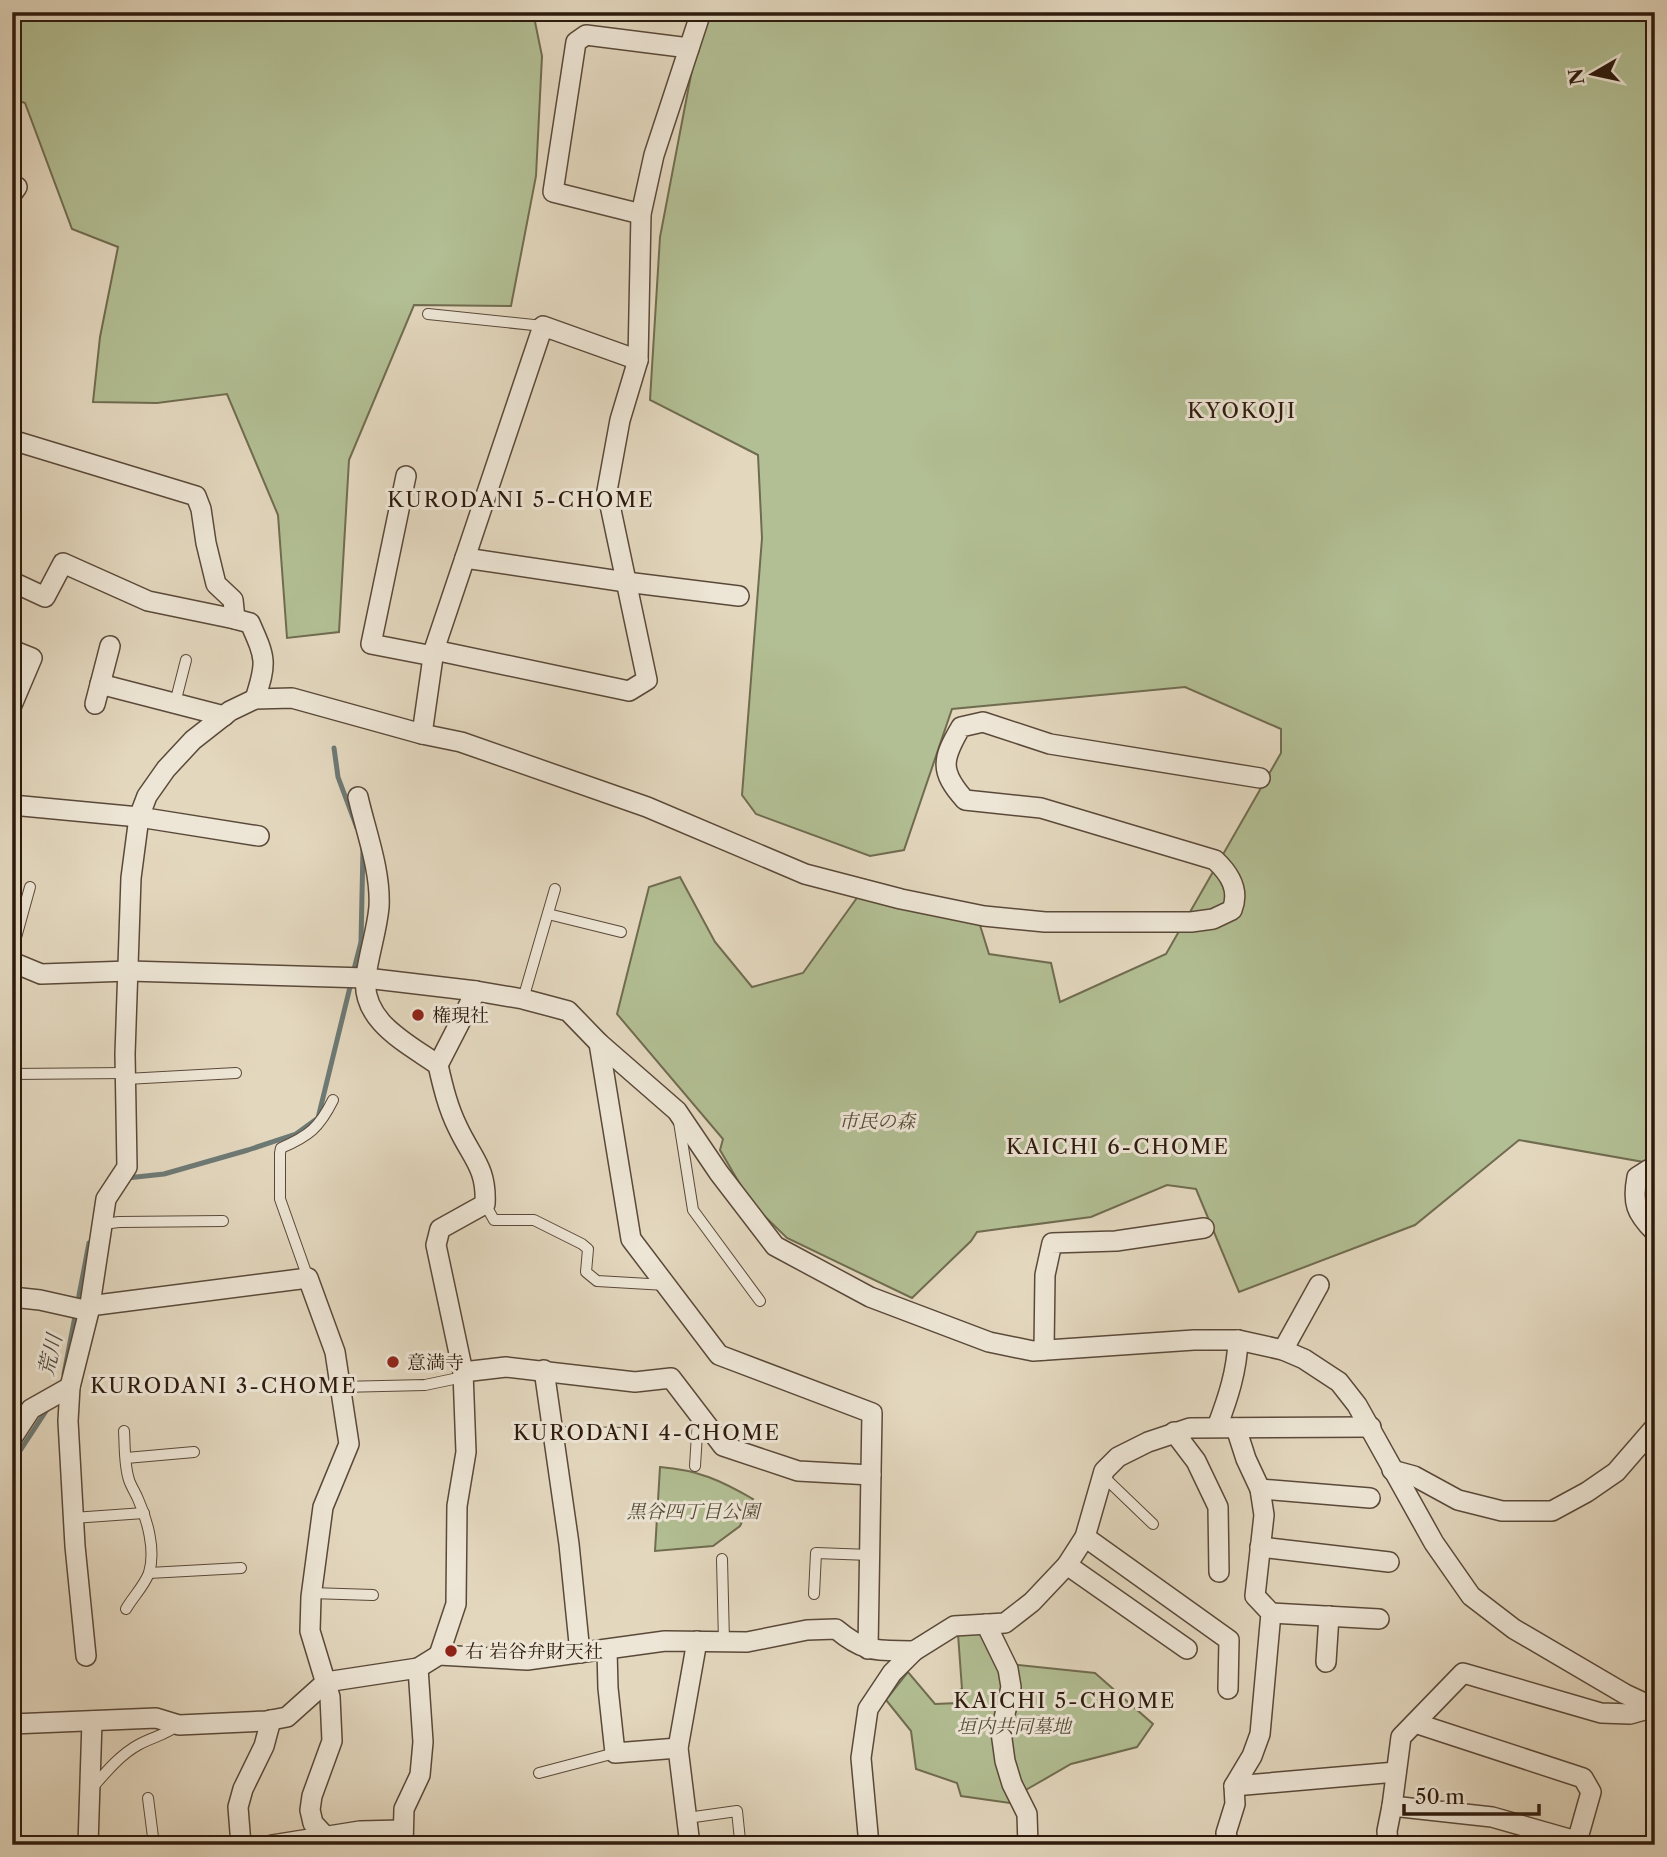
<svg xmlns="http://www.w3.org/2000/svg" width="1667" height="1857" font-family="'Libre Caslon Text','Noto Serif JP',serif">
<rect width="100%" height="100%" fill="#e3d7be"/>
<filter id="stains"><feTurbulence type="fractalNoise" baseFrequency=".00286" numOctaves="4"/><feColorMatrix values="0 0 0 0 .2 0 0 0 0 .09 0 0 0 0 .02 0 0 0 .5 -.17"/></filter>
<radialGradient id="worn" r=".72"><stop offset=".6" stop-color="#630" stop-opacity="0"/><stop offset="1" stop-color="#630" stop-opacity=".3"/></radialGradient>
<!-- green -->
<g fill="#b2be93" stroke="#706c50" stroke-width="2">
<path d="M12,12H533L542,56L536,176L511,306L414,305L349,460L339,632L287,638L278,515L227,394L157,403L93,402L100,337L118,247L72,229L25,103L12,98Z"/>
<path d="M703,12H1655V1164L1519,1140L1415,1225L1239,1292L1196,1189L1167,1185L1091,1217L977,1232L971,1241L912,1298L787,1238L751,1203L720,1150L723,1139L617,1014L649,887L680,877L715,942L752,987L803,973L859,895L979,922L989,954L1051,963L1060,1002L1166,954L1281,753V729L1185,687L952,709L904,850L870,856L756,814L742,795L762,538L758,455L650,400L660,237Z"/>
<path d="M660,1467C698,1470 720,1480 753,1499L740,1526L713,1546L655,1551Z"/>
<path d="M983,1632L999,1663L1095,1673L1153,1724L1137,1747L1071,1764L1024,1791V1797L1010,1803L961,1796L957,1783L916,1769L911,1731L886,1700L908,1672L935,1704L958,1703L957,1691L962,1689L958,1634Z"/>
</g>
<g fill="none" stroke-linecap="round" stroke-linejoin="round">
<!-- stream -->
<g stroke="#6d7974" stroke-width="5">
<path d="M334,748L338,777L357,828"/>
<path d="M353,973L361,942L363,848"/>
<path d="M127,1178L164,1174L248,1150L296,1134L318,1118L351,983"/>
<path d="M64,1374L89,1243"/>
<path d="M12,1463L48,1408"/>
</g>
<defs>
<g id="lane">
<path d="M428,314L543,326"/>
<path d="M175,703L186,660"/>
<path d="M548,914L621,932"/>
<path d="M12,952L30,887"/>
<path d="M523,999L555,889"/>
<path d="M12,1074L126,1073"/>
<path d="M126,1079L236,1073"/>
<path d="M679,1122L693,1210L760,1301"/>
<path d="M485,1204L494,1220H534L582,1244L588,1249L586,1272L597,1281L666,1285"/>
<path d="M103,1224L119,1222L223,1221"/>
<path d="M308,1278L280,1199V1153L281,1148C309,1136 319,1128 333,1100"/>
<path d="M340,1387L425,1385L463,1377"/>
<path d="M124,1431C125,1447 124,1465 129,1480C131,1486 135,1492 138,1499C147,1519 156,1550 149,1573C144,1586 133,1597 126,1609"/>
<path d="M553,1434L568,1432L628,1433"/>
<path d="M126,1458L194,1452"/>
<path d="M695,1466L698,1418"/>
<path d="M1103,1476L1153,1524"/>
<path d="M73,1518L144,1513"/>
<path d="M722,1559L724,1642"/>
<path d="M149,1573L241,1568"/>
<path d="M311,1593L373,1595"/>
<path d="M814,1594L816,1553L870,1555"/>
<path d="M539,1773L615,1753"/>
<path d="M93,1787C106,1772 120,1755 138,1745C152,1737 166,1735 178,1725"/>
<path d="M148,1798L154,1845"/>
<path d="M687,1818L737,1811L740,1840"/>
</g>
<g id="street">
<path d="M12,194L17,187"/>
<path d="M641,214L553,192L576,42L586,35L689,48"/>
<path d="M12,440L196,496L201,509L206,543L216,584L233,600L235,619L250,623C266,659 267,662 255,699"/>
<path d="M406,476L371,644L433,656"/>
<path d="M465,558L626,582L739,596"/>
<path d="M12,586L17,584L45,597L63,563L148,601L235,619"/>
<path d="M12,650L32,658L12,705"/>
<path d="M434,650L629,691L647,680L607,491L620,420L638,360L641,214L654,155L701,12"/>
<path d="M100,684L224,716"/>
<path d="M95,704L110,646"/>
<path d="M422,734L434,650L543,326L638,360"/>
<path d="M358,797C366,832 381,871 379,907C377,930 369,953 366,976C360,1021 407,1043 438,1065C443,1087 448,1108 458,1128C472,1158 487,1168 485,1204L440,1229L436,1245L463,1372L466,1452L457,1506L456,1604L439,1655"/>
<path d="M12,805L139,817L259,836"/>
<path d="M12,962L41,974L129,971L366,978L476,991L523,999L568,1011L599,1043L677,1111L719,1173L775,1246L870,1297L989,1342L1033,1351L1194,1340H1238L1283,1350L1304,1359L1339,1382L1357,1405L1434,1543L1471,1596L1514,1629L1625,1694L1655,1708"/>
<path d="M599,1043L631,1239L719,1355L872,1413L868,1649"/>
<path d="M438,1065L476,991"/>
<path d="M1655,1169L1648,1170L1637,1177C1632,1203 1636,1213 1655,1232"/>
<path d="M12,1297L40,1300L89,1311"/>
<path d="M89,1306L308,1278L335,1352L349,1444L323,1507L311,1597L310,1631L330,1697L332,1741L312,1796L310,1810L313,1823L325,1836"/>
<path d="M1044,1350L1045,1275L1052,1243L1116,1241L1204,1228"/>
<path d="M1283,1350L1319,1285"/>
<path d="M544,1370L569,1544L580,1653"/>
<path d="M463,1372L506,1367L635,1382L671,1378L723,1446L798,1471L871,1475"/>
<path d="M1217,1427C1228,1398 1237,1371 1238,1340"/>
<path d="M1174,1432L1196,1461L1218,1507L1219,1572"/>
<path d="M12,1438L31,1409L70,1387"/>
<path d="M1392,1470L1414,1476L1458,1500L1502,1511H1552L1587,1492L1616,1472L1655,1427"/>
<path d="M1260,1489L1370,1498"/>
<path d="M1085,1537L1229,1640L1228,1689"/>
<path d="M1260,1547L1389,1562"/>
<path d="M1067,1565L1187,1649"/>
<path d="M1271,1613L1379,1619"/>
<path d="M986,1624L1008,1669L1011,1687L1001,1732L1005,1761L1012,1784L1027,1814L1028,1845"/>
<path d="M607,1650L608,1688L615,1753L678,1748"/>
<path d="M86,1656L75,1546L68,1421L70,1387L89,1311L106,1199L127,1167L125,1054L131,878L139,817L147,796L166,769L193,740L230,711L255,699L292,698L422,734L461,742L647,807L805,874L901,899L984,916L1045,922H1191L1213,919L1232,910C1240,890 1230,874 1215,860L1041,808L965,800C939,771 942,759 961,727L983,722L1050,744L1260,778"/>
<path d="M1326,1662L1329,1616"/>
<path d="M1415,1723L1583,1778L1591,1792L1576,1845"/>
<path d="M12,1724L156,1718L179,1725L266,1721L287,1717L326,1682L418,1668L439,1655L527,1660L665,1641L747,1642L807,1630L836,1629C866,1654 877,1650 914,1651"/>
<path d="M1234,1786L1396,1772"/>
<path d="M1576,1841L1492,1817L1392,1806L1401,1737L1463,1673L1601,1713L1630,1714L1655,1707"/>
<path d="M1388,1844L1387,1831L1392,1806"/>
<path d="M88,1845L92,1721"/>
<path d="M241,1845L238,1807L243,1789L264,1746L271,1720"/>
<path d="M272,1845L360,1831L402,1830"/>
<path d="M403,1845L404,1809L420,1775L423,1742L418,1668"/>
<path d="M690,1845L678,1748L697,1641"/>
<path d="M869,1845L861,1758L868,1709L892,1673L914,1651L954,1626L1005,1623L1032,1602L1067,1565L1085,1537L1104,1471L1118,1457L1148,1442L1190,1428L1371,1427"/>
<path d="M1229,1845L1226,1833L1235,1804L1234,1786L1252,1756L1260,1734L1271,1613L1255,1596L1264,1515L1260,1489L1246,1459L1236,1428"/>
</g>
</defs>
<!-- lane casing -->
<use href="#lane" stroke="#5a4939" stroke-width="12"/>
<!-- street casing -->
<use href="#street" stroke="#5a4939" stroke-width="22"/>
<!-- lane -->
<use href="#lane" stroke="#ede5d5" stroke-width="10"/>
<!-- street -->
<use href="#street" stroke="#ede5d5" stroke-width="19"/>
</g>
<!-- markers -->
<g fill="#8f2418" stroke="#ede5d5" stroke-width="2.5">
<circle cx="418" cy="1015" r="7"/>
<circle cx="393" cy="1362" r="7"/>
<circle cx="451" cy="1651" r="7"/>
</g>
<g text-anchor="middle" dominant-baseline="central" stroke-width="6" stroke-linejoin="round" paint-order="stroke">
<!-- poi labels -->
<g font-size="19" fill="#2d1a0d" stroke="#ede5d5" text-anchor="start">
<text x="432" y="1015">権現社</text>
<text x="407" y="1362">意満寺</text>
<text x="465" y="1651">右 岩谷弁財天社</text>
</g>
<!-- park labels -->
<g font-size="19" font-style="italic" fill="#554b35" stroke="#ede5d5">
<text x="877" y="1121">市民の森</text>
<text x="693" y="1511">黒谷四丁目公園</text>
<text x="1014" y="1726">垣内共同墓地</text>
</g>
<!-- neighbourhood labels -->
<g font-size="21" letter-spacing="2" fill="#2d1a0d" stroke="#ede5d5">
<text x="1242" y="410">KYOKOJI</text>
<text x="521" y="499">KURODANI 5-CHOME</text>
<text x="1118" y="1146">KAICHI 6-CHOME</text>
<text x="224" y="1385">KURODANI 3-CHOME</text>
<text x="647" y="1432">KURODANI 4-CHOME</text>
<text x="1065" y="1700">KAICHI 5-CHOME</text>
</g>
<!-- water labels -->
<g font-size="21" font-style="italic" fill="#4d4941" stroke="#ede5d5">
<text transform="translate(50 1355) rotate(-77)">荒川</text>
</g>
</g>
<!-- margin -->
<rect width="1667" height="1857" fill="none" stroke="#e3d7be" stroke-width="42"/>
<rect x="14" y="14" width="1639" height="1829" fill="none" stroke="#2d1a0d" stroke-width="3.5"/>
<rect x="21" y="21" width="1625" height="1815" fill="none" stroke="#2d1a0d" stroke-width="2"/>
<!-- north arrow -->
<g transform="translate(1593 74) rotate(261)" stroke="#ede5d5" stroke-width="5" paint-order="stroke">
<path d="M0-5L12 26L0 18L-12 26Z" fill="#2d1a0d"/>
<text y="-10" font-size="19" font-weight="bold" text-anchor="middle" fill="#2d1a0d">N</text>
</g>
<!-- scale -->
<path d="M1404 1804v10h135v-10" fill="none" stroke="#2d1a0d" stroke-width="3.5"/>
<text x="1415" y="1804" font-size="21" fill="#2d1a0d" stroke="#ede5d5" stroke-width="5" paint-order="stroke">50 m</text>
<rect width="100%" height="100%" filter="url(#stains)"/>
<rect width="100%" height="100%" fill="url(#worn)"/>
</svg>
